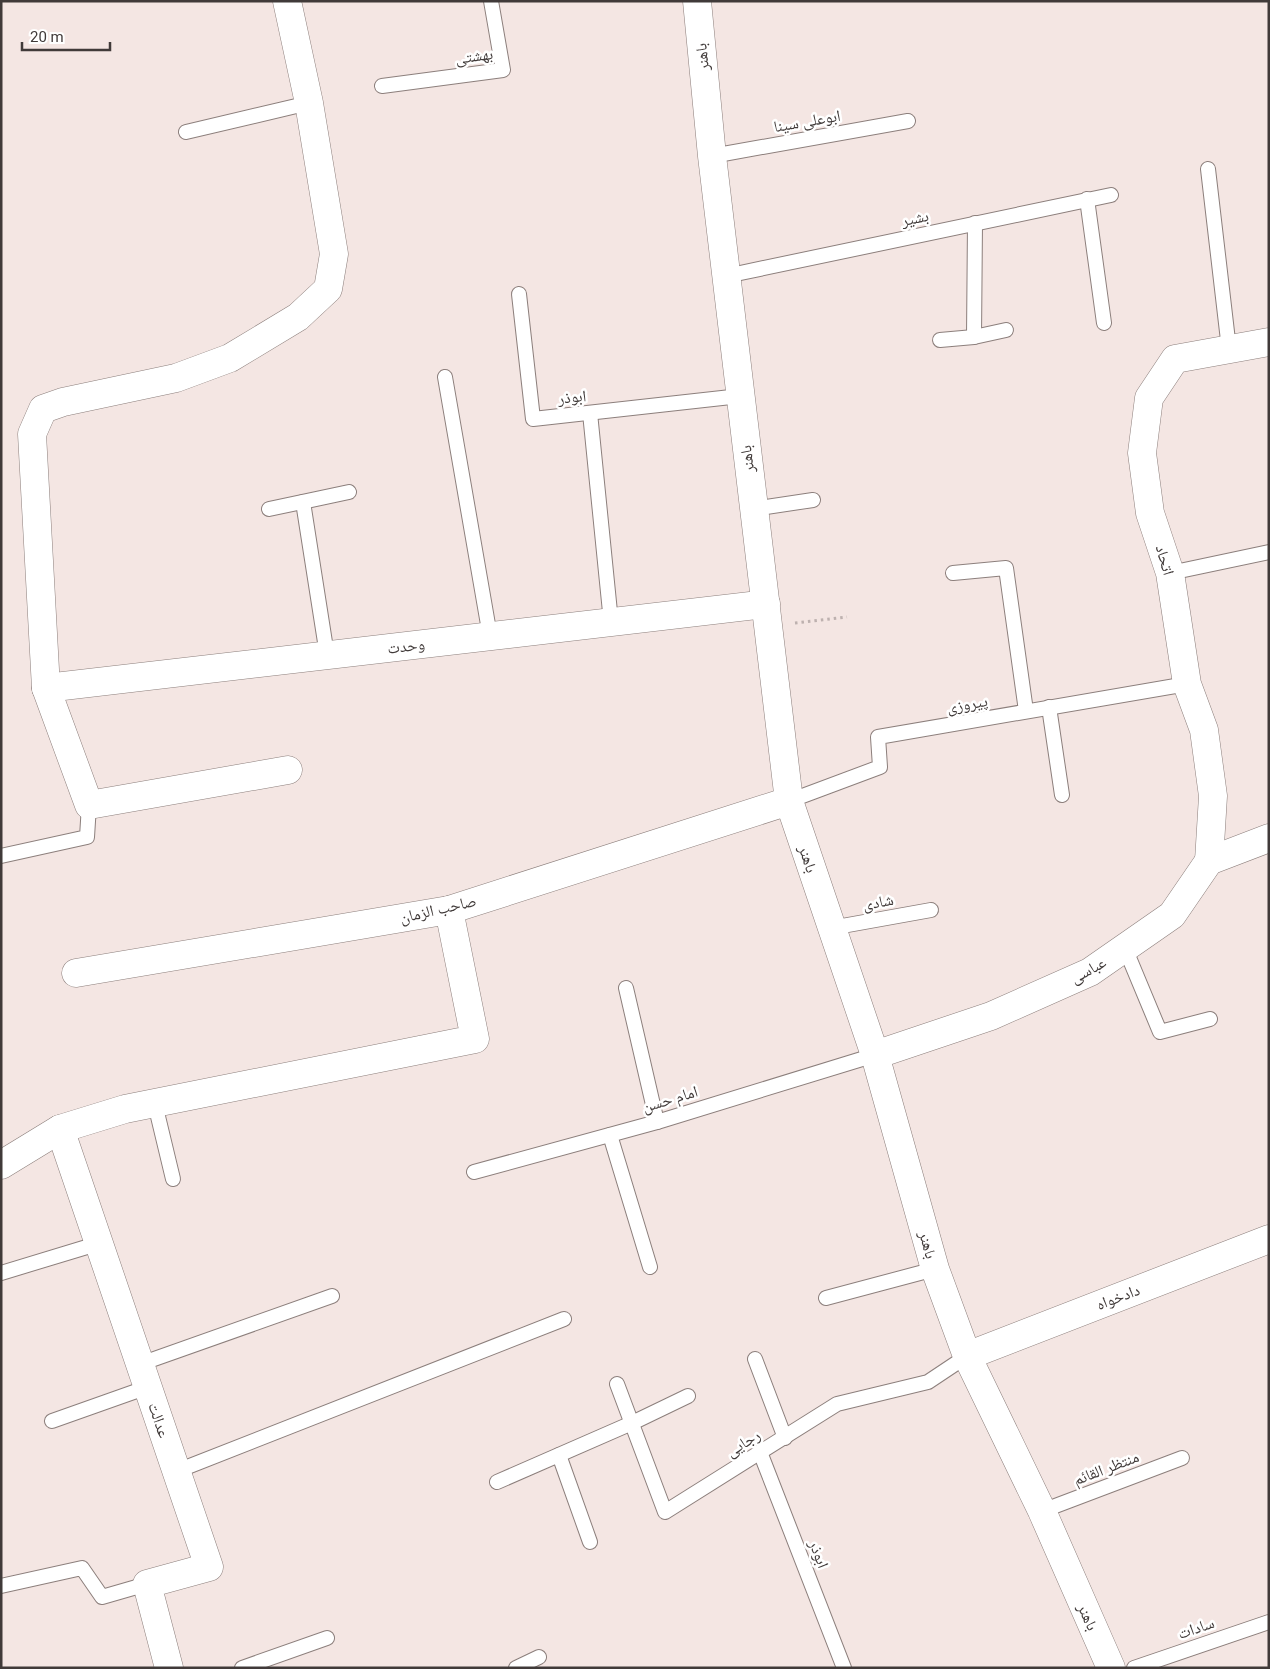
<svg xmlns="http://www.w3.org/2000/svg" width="1270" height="1669" font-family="Roboto,'Noto Naskh Arabic',sans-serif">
<rect width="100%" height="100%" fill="#f4e6e3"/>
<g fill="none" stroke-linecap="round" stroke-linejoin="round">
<defs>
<g id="service">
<path d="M382,86L503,70L491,1"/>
<path d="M186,132L309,103"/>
<path d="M712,156L908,121"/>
<path d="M1208,169L1229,349"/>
<path d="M1087,199L1104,323"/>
<path d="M726,276L1111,195"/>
<path d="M519,294L533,419L740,396"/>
<path d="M974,337L975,223"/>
<path d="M940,340L974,337L1006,330"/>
<path d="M445,377L490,636"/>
<path d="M590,413L611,622"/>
<path d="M303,502L327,655"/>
<path d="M269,509L349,492"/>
<path d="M753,509L813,500"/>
<path d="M953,573L1006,568L1026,711"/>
<path d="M1170,573L1269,552"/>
<path d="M1049,707L1062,795"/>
<path d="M789,801L880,767L878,737L1187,684"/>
<path d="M1,856L87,837L89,805"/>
<path d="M831,928L931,910"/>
<path d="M1125,948L1160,1032L1210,1019"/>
<path d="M626,988L657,1122"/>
<path d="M155,1104L173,1179"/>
<path d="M610,1135L650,1267"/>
<path d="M474,1172L657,1122L875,1055"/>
<path d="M1,1273L100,1243"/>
<path d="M826,1298L935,1269"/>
<path d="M755,1359L785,1438"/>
<path d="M140,1364L332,1296"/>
<path d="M617,1384L665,1512L837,1404L928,1382L967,1356"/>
<path d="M52,1421L148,1387"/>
<path d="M760,1452L844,1668"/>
<path d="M559,1455L590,1542"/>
<path d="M177,1471L564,1319"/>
<path d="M497,1482L632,1423L688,1396"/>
<path d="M1042,1511L1182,1458"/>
<path d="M1,1586L82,1568L102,1597L147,1584"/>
<path d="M242,1668L327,1638"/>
<path d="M516,1668L539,1657"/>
<path d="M1134,1668L1269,1622"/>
</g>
<g id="minor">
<path d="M287,1L309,103L334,254L328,289L298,317L230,358L176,378L63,402L43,409L32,434L46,688L89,805L288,770"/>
<path d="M46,688L766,604"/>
<path d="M1209,861L1213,796L1204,730L1187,684L1170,573L1150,513L1142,453L1149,398L1175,359L1269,342"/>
<path d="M76,973L449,910L789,801"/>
<path d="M875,1055L991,1016L1090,972L1172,915L1209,861L1269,838"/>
<path d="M60,1129L209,1567L147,1584L169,1668"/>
<path d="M1,1165L60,1129L125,1109L475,1039L449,910"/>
<path d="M967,1356L1269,1239"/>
</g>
<path id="tertiary" d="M697,1L712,156L789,801L875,1055L935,1269L967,1356L1042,1511L1111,1668"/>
</defs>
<!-- service casing -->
<use href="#service" stroke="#8c7f7c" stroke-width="16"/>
<!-- minor casing -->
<use href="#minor" stroke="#8c7f7c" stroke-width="29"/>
<!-- tertiary casing -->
<use href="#tertiary" stroke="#8c7f7c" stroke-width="29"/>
<!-- path -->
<path stroke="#bdb1af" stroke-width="3" stroke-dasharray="2.5 4" stroke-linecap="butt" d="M795,623L847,617"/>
<!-- service -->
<use href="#service" stroke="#fff" stroke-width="14"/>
<!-- minor -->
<use href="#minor" stroke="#fff" stroke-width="28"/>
<!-- tertiary -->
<use href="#tertiary" stroke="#fff" stroke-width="28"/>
</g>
<g text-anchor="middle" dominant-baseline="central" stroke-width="5" stroke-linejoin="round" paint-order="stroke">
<!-- street labels -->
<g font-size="16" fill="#403a39" stroke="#fff">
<text transform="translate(474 56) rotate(-8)">بهشتی</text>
<text transform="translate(702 57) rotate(-96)">باهنر</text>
<text transform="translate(807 121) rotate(-10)">ابوعلی سینا</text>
<text transform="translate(915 218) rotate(-12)">بشیر</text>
<text transform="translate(572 397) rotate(-6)">ابوذر</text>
<text transform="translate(747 459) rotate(-97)">باهنر</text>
<text transform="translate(1165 560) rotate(74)">اتحاد</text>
<text transform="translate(406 646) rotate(-7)">وحدت</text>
<text transform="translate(967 704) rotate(-10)">پیروزی</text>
<text transform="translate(808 859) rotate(72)">باهنر</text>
<text transform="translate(878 902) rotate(-11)">شادی</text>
<text transform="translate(438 909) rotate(-13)">صاحب الزمان</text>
<text transform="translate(1088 970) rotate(-29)">عباسی</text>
<text transform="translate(670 1099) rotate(-17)">امام حسن</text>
<text transform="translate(928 1245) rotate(75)">باهنر</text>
<text transform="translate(1118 1297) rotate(-21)">دادخواه</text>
<text transform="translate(159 1420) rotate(71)">عدالت</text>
<text transform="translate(743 1443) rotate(-32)">رجایی</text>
<text transform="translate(1106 1468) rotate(-21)">منتظر القائم</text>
<text transform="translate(819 1554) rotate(69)">ابوذر</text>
<text transform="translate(1088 1617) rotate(66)">باهنر</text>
<text transform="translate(1196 1628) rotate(-19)">سادات</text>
</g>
</g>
<!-- border -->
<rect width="1270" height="1669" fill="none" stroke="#403a39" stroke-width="5"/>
<!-- scale -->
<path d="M22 42v8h88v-8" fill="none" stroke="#403a39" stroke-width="2.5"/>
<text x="30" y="42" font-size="15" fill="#403a39" stroke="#ffffff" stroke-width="4" paint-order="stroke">20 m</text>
</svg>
